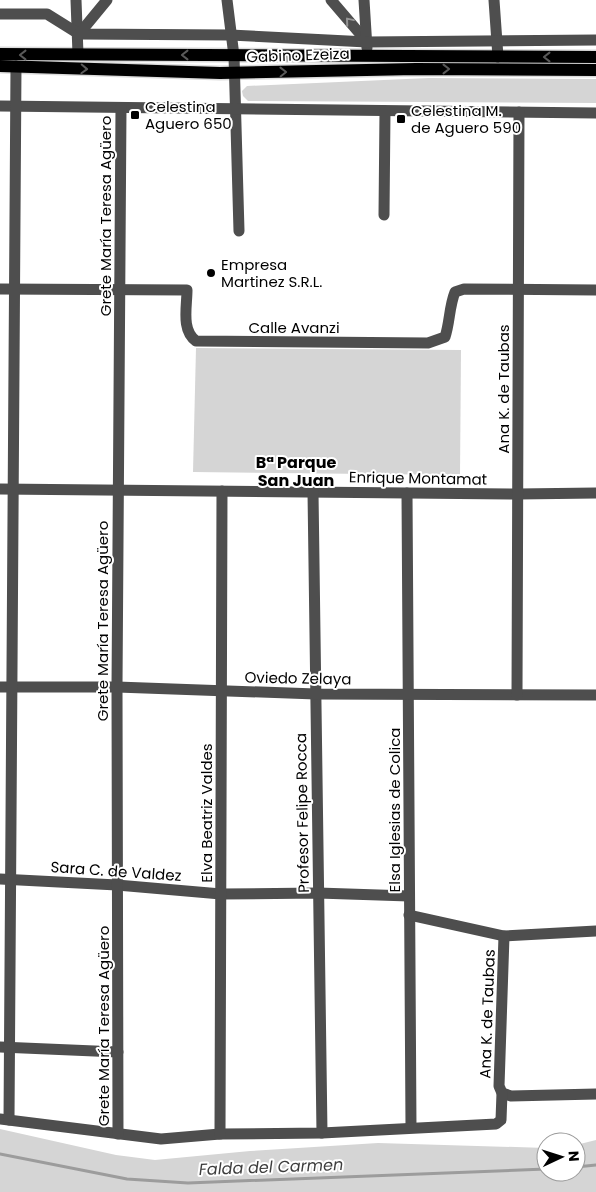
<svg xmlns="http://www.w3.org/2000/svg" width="596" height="1192" font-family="Poppins,sans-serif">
<rect width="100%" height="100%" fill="#fff"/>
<!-- green -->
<g fill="#d5d5d5">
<path d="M429,78L596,79V103L248,101L243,96L242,91L247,86Z"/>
<path d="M196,348L461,350L460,475L193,472Z"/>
<path d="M0,1129L116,1155L155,1160L250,1151L378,1143L546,1148V1172H576V1145L596,1140V1192H0Z"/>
</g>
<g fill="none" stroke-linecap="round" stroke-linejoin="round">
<!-- stream -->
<g stroke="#9c9c9c" stroke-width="3">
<path d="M0,1154L127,1179L188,1183L546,1169"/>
<path d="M576,1167L596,1165"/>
</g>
<defs>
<g id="major">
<path d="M0,54L596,57"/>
<path d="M0,66L220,73L416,69L596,70"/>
</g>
</defs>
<!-- major casing -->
<use href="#major" stroke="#dbdbdb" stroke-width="15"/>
<!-- minor -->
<g stroke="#4e4e4e" stroke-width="11">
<path d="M76,0L78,54"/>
<path d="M227,0L234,56L239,231"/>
<path d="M331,0L367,42"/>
<path d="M364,0L367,48"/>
<path d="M494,0L498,57"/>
<path d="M0,14H47L79,34L230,35L367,42L596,40"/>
<path d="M79,34L107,0"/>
<path d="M0,106L596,113"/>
<path d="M384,215L385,111"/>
<path d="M0,289L187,290C187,307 181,330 196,341L428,343L445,337C450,322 449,307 455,292L464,289L596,290"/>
<path d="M0,489L518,494L596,493"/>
<path d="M313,492L322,1133"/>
<path d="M407,493L411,1127"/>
<path d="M0,687H117L316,694L596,695"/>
<path d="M517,695L519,112"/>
<path d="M0,879L117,885L221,894L318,893L409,896"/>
<path d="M409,915L504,936L596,931"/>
<path d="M0,1047L118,1052"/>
<path d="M502,1093L511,1096L596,1094"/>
<path d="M0,1119L161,1139L220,1134L322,1133L496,1124L501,1120L502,1093L499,1086L504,936"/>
<path d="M9,1120L16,66"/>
<path d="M118,1134L117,687L121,108"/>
<path d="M220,1134L222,491"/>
</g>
<!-- major -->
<use href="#major" stroke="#000" stroke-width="12"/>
</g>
<!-- one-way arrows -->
<defs><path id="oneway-chevron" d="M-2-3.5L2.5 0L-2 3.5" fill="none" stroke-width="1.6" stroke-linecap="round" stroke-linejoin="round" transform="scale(1.25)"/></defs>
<use stroke="#959595" href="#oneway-chevron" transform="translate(349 21) rotate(-130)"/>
<g stroke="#595959">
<use href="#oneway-chevron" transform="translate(23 55) rotate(180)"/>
<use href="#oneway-chevron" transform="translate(185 55) rotate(-180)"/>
<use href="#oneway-chevron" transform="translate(547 57) rotate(-180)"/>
<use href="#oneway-chevron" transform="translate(84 69) rotate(2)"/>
<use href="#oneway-chevron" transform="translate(446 69)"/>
<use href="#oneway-chevron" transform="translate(283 72) rotate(-1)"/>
</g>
<!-- markers -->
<g fill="#000" stroke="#fff" stroke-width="2">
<rect x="130" y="110" width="10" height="10" rx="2.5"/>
<rect x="396" y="114" width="10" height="10" rx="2.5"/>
<circle cx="211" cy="273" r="5"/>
</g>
<g text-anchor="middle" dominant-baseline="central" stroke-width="4" stroke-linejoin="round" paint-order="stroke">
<!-- street labels -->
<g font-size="15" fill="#000" stroke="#fff">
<text transform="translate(298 55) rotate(-2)">Gabino Ezeiza</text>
<text transform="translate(105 216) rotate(-90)">Grete María Teresa Agüero</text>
<text x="294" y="327">Calle Avanzi</text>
<text transform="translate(503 389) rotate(-90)">Ana K. de Taubas</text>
<text transform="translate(418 478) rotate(1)">Enrique Montamat</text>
<text transform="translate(102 621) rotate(-90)">Grete María Teresa Agüero</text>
<text transform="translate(298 678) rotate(1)">Oviedo Zelaya</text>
<text transform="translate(394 810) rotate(-90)">Elsa Iglesias de Colica</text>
<text transform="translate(206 813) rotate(-90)">Elva Beatriz Valdes</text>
<text transform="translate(302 813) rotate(-91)">Profesor Felipe Rocca</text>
<text transform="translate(116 871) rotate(4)">Sara C. de Valdez</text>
<text transform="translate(487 1014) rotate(-88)">Ana K. de Taubas</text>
<text transform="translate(103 1026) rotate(-90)">Grete María Teresa Agüero</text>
</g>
<!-- poi labels -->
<g font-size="15" fill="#000" stroke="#fff" text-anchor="start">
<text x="145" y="106">Celestina<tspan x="145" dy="17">Aguero 650</tspan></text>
<text x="411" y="110">Celestina M.<tspan x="411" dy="17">de Aguero 590</tspan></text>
<text x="221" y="264">Empresa<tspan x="221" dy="17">Martinez S.R.L.</tspan></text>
</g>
<!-- neighbourhood labels -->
<g font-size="16" font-weight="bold" fill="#000" stroke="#fff">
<text x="296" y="462">Bª Parque<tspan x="296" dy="18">San Juan</tspan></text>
</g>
<!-- water labels -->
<g font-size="16" font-style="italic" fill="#3d3d3d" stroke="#fff">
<text transform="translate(271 1167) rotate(-2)">Falda del Carmen</text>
</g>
</g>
<!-- north arrow -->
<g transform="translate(561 1157) rotate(86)"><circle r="24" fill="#ffffff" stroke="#999999"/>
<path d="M0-4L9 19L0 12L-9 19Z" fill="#000000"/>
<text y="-8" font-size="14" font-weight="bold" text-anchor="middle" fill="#000000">N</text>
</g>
</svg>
